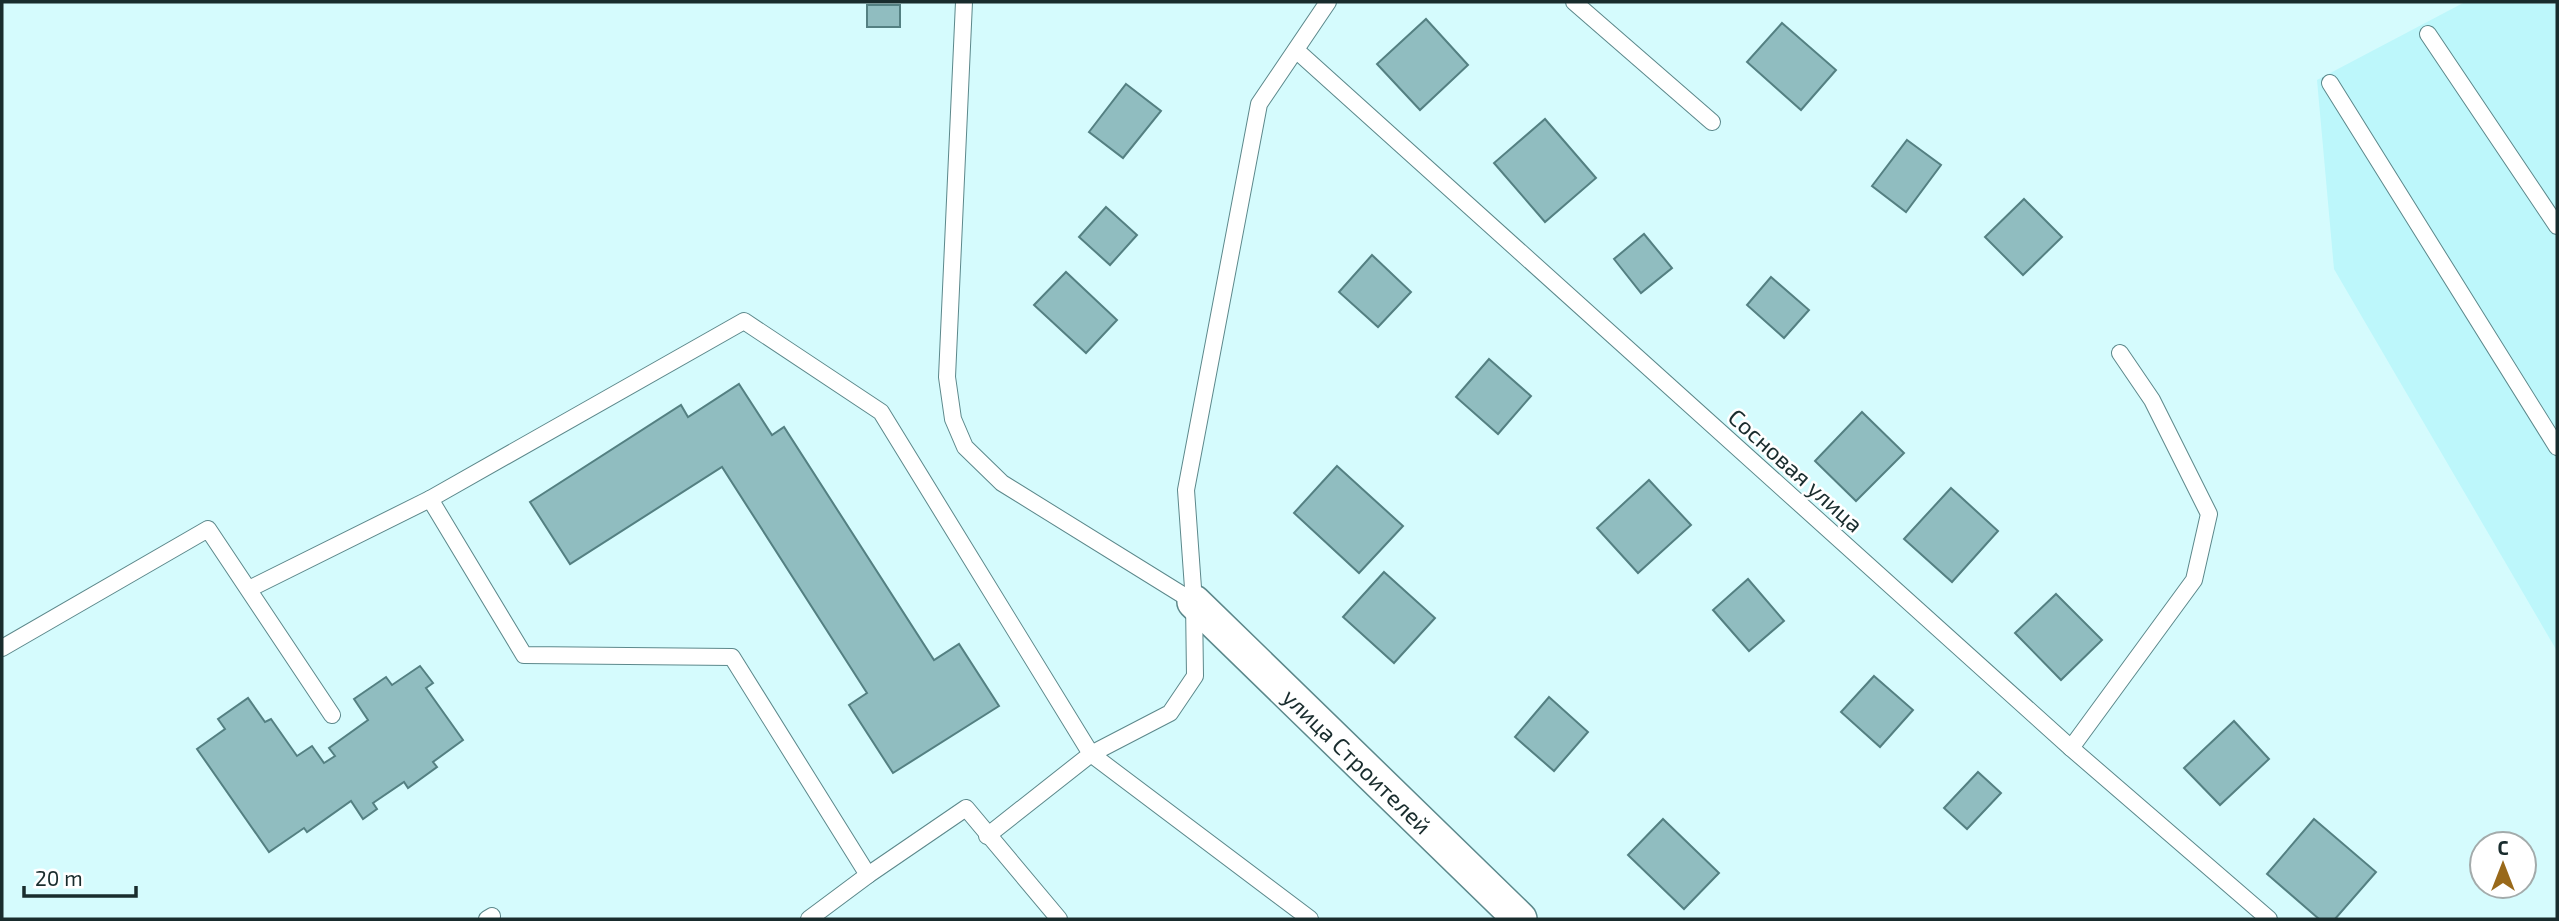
<svg xmlns="http://www.w3.org/2000/svg" width="2559" height="921" font-family="'Exo 2',sans-serif">
<rect width="100%" height="100%" fill="#d5fbfd"/>
<!-- built -->
<path fill="#bdf7fb" d="M2465,2L2557,4V651L2334,269L2317,80Z"/>
<!-- building -->
<g fill="#90bdc0" stroke="#548082" stroke-width="2">
<rect x="867" y="5" width="33" height="22"/>
<path d="M1426,19L1468,65L1420,110L1377,64Z"/>
<path d="M1782,23L1836,70L1801,110L1747,62Z"/>
<path d="M1126,84L1161,111L1123,158L1089,132Z"/>
<path d="M1545,119L1596,178L1545,222L1494,163Z"/>
<path d="M1907,140L1941,165L1906,212L1872,186Z"/>
<path d="M2024,199L2062,237L2023,275L1985,237Z"/>
<path d="M1106,207L1137,235L1110,265L1079,237Z"/>
<path d="M1644,234L1672,268L1641,293L1614,259Z"/>
<path d="M1372,255L1411,292L1378,327L1339,292Z"/>
<path d="M1066,272L1117,320L1086,353L1034,305Z"/>
<path d="M1771,277L1809,310L1784,338L1747,305Z"/>
<path d="M1489,359L1531,396L1498,434L1456,397Z"/>
<path d="M739,384L772,435L784,427L934,660L959,644L999,706L893,773L849,705L867,693L722,467L570,564L530,502L681,405L688,417Z"/>
<path d="M1862,412L1904,453L1856,501L1815,461Z"/>
<path d="M1337,466L1403,526L1359,573L1294,513Z"/>
<path d="M1649,480L1691,525L1638,573L1597,528Z"/>
<path d="M1951,488L1998,531L1952,582L1904,539Z"/>
<path d="M1384,572L1435,618L1394,663L1343,617Z"/>
<path d="M1748,579L1784,621L1749,651L1713,610Z"/>
<path d="M2056,594L2102,640L2061,680L2015,633Z"/>
<path d="M420,666L433,683L426,688L463,740L433,762L437,767L408,788L404,782L373,803L377,809L363,819L351,801L307,832L304,828L269,852L197,749L225,729L218,719L248,698L265,722L271,719L297,756L312,746L324,763L335,756L329,748L368,720L354,699L386,677L392,685Z"/>
<path d="M1874,676L1913,710L1880,747L1841,712Z"/>
<path d="M1549,697L1588,732L1554,771L1515,737Z"/>
<path d="M2234,721L2269,759L2220,805L2184,768Z"/>
<path d="M1978,772L2001,793L1967,829L1944,808Z"/>
<path d="M1663,819L1719,873L1684,909L1628,855Z"/>
<path d="M2314,819L2376,872L2335,919H2319L2267,874Z"/>
</g>
<g fill="none" stroke-linecap="round" stroke-linejoin="round">
<defs>
<g id="service">
<path d="M964,2L947,377L953,419L965,447L1002,483L1194,602"/>
<path d="M1574,2L1712,122"/>
<path d="M2428,34L2557,226"/>
<path d="M1296,50L2071,748L2269,919"/>
<path d="M2330,83L2557,447"/>
<path d="M249,589L430,499"/>
<path d="M2,648L208,529L332,715"/>
<path d="M2071,748L2194,580L2209,514L2152,400L2120,353"/>
<path d="M868,875L732,657L524,655L430,499L744,321L881,412L1091,754L987,836"/>
<path d="M487,919L492,916"/>
<path d="M809,919L868,875L966,808L1059,919"/>
<path d="M1310,919L1091,754L1170,713L1195,676L1194,602L1186,490L1259,104L1328,2"/>
</g>
<g id="minor">
<path id="s1" d="M1194,602L1520,919"/>
</g>
</defs>
<!-- service casing -->
<use href="#service" stroke="#5c888b" stroke-width="18"/>
<!-- minor casing -->
<use href="#minor" stroke="#5c888b" stroke-width="36"/>
<!-- service -->
<use href="#service" stroke="#fff" stroke-width="16"/>
<!-- minor -->
<use href="#minor" stroke="#fff" stroke-width="33"/>
</g>
<g text-anchor="middle" dominant-baseline="central" stroke-width="5" stroke-linejoin="round" paint-order="stroke">
<!-- street labels -->
<g font-size="23" fill="#192c2d" stroke="#fff">
<text transform="translate(1796 470) rotate(42)">Сосновая улица</text>
<text stroke="none"><textPath href="#s1" startOffset="228">улица Строителей</textPath></text>
</g>
</g>
<!-- border -->
<rect width="2559" height="921" fill="none" stroke="#192c2d" stroke-width="7"/>
<!-- north arrow -->
<g transform="translate(2503 865)"><circle r="33" fill="#ffffff" stroke="#a3abab" stroke-width="2"/>
<path d="M0-5L12 26L0 18L-12 26Z" fill="#99691a"/>
<text y="-10" font-size="19" font-weight="bold" text-anchor="middle" fill="#192c2d">С</text>
</g>
<!-- scale -->
<path d="M24 886v10h112v-10" fill="none" stroke="#192c2d" stroke-width="3.5"/>
<text x="35" y="886" font-size="21" fill="#192c2d" stroke="#ffffff" stroke-width="5" paint-order="stroke">20 m</text>
</svg>
